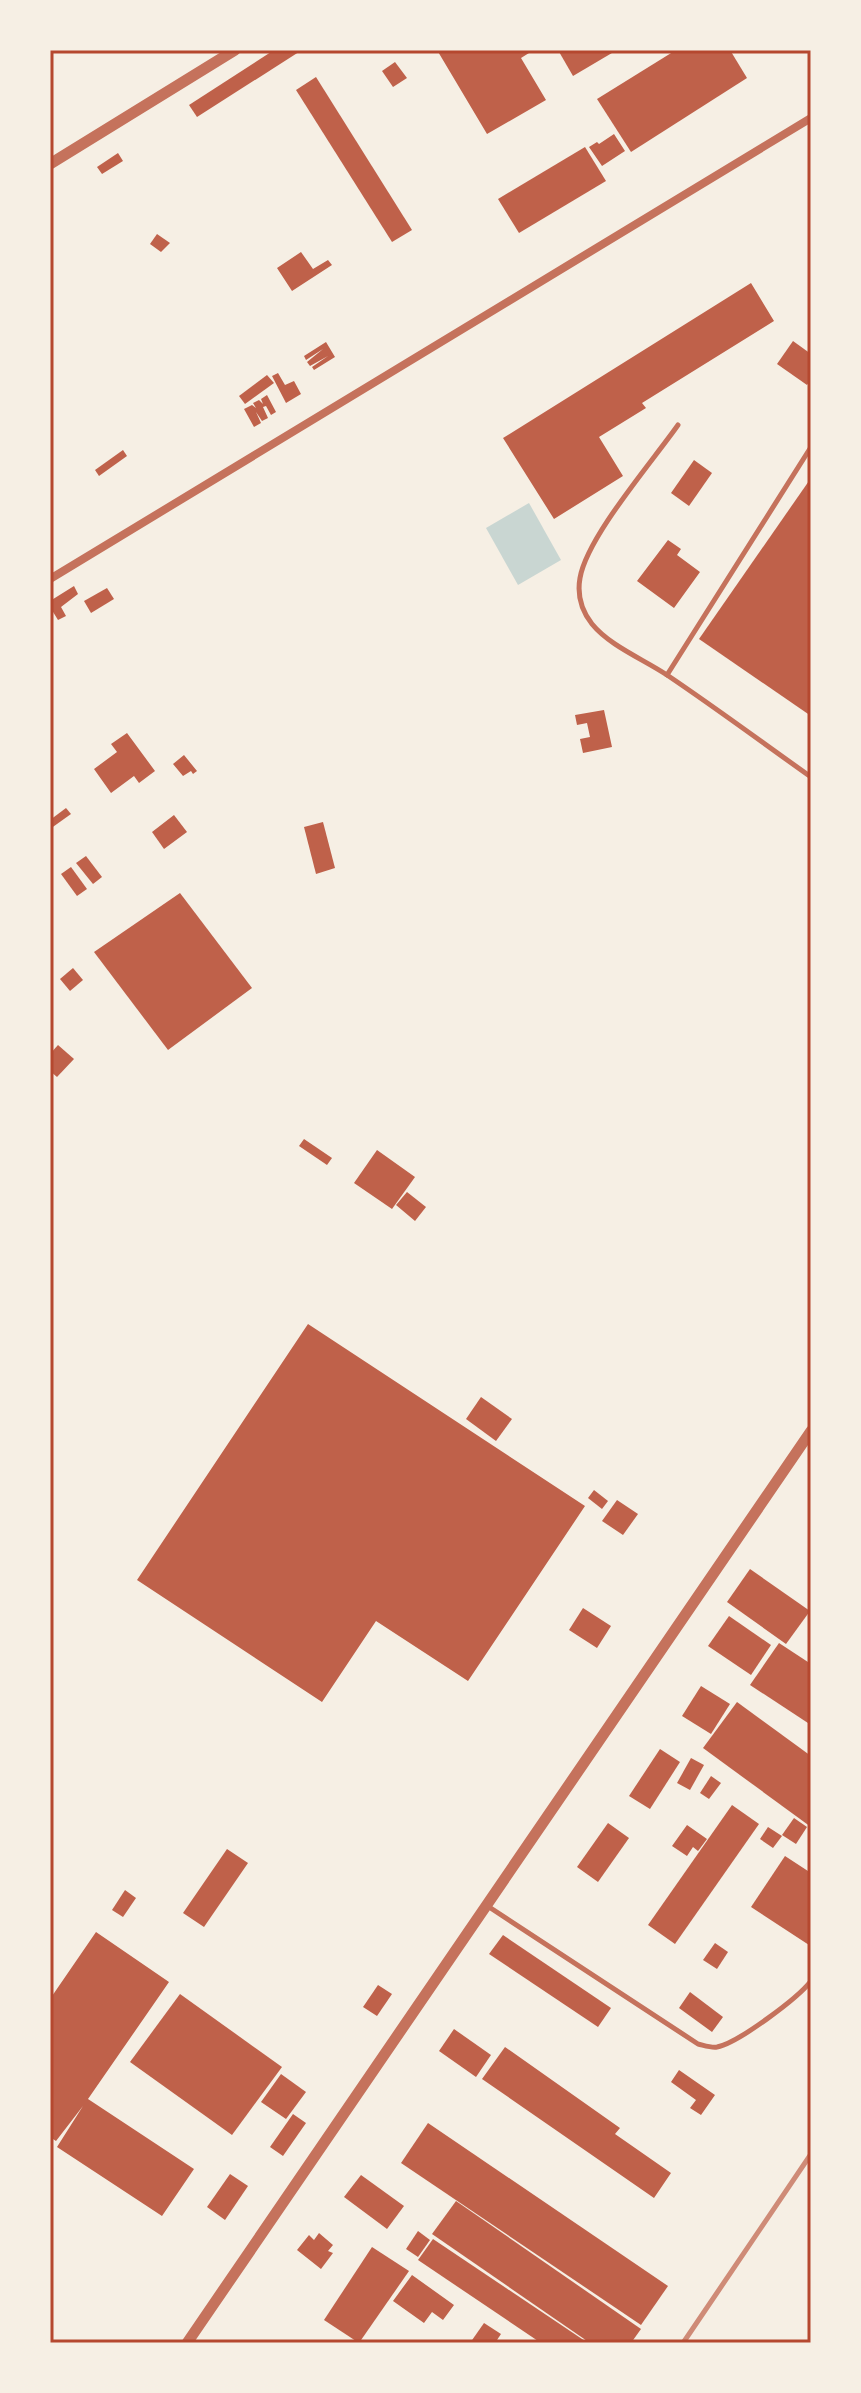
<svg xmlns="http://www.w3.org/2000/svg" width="861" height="2393" font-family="Karla,sans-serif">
<rect width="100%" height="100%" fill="#f6efe4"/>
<!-- water -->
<path fill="#c9d6d2" d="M529,503L561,560L518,585L486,528Z"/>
<!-- building -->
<g fill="#bf614a">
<path d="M274,50H302L197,117L189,105Z"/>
<path d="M437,50H527L529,53L521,58L546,100L487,134Z"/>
<path d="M558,50H617L573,76Z"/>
<path d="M676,50H730L747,78L631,152L597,99Z"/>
<path d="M395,62L407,78L393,87L382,71Z"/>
<path d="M316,77L412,230L392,242L296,90Z"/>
<path d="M614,134L625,151L602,166L589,147L597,142L599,144Z"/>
<path d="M585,147L606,181L519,233L498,199Z"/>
<path d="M118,153L123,161L102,174L97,167Z"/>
<path d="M157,234L170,243L161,252L150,244Z"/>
<path d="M301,252L313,269L328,260L332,265L292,291L277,268Z"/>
<path d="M751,283L774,321L642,403L646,408L599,437L623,476L554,519L503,438Z"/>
<path d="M793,341L811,354V379L807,385L777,364Z"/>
<path d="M326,342L335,357L314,370L312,367L328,356L310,366L307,362L323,349L306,360L304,356Z"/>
<path d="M278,373L285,385L294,381L301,394L286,403L272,376Z"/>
<path d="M267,375L274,383L245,404L239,396Z"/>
<path d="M267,395L276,412L271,415L266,406L263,407L268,418L262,421L256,412L261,423L254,427L244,409L252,405L256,408L253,403L259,400L263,404L261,399Z"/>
<path d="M123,450L127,456L99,476L95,470Z"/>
<path d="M694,460L712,473L689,506L671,493Z"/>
<path d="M811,478V716L699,639Z"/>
<path d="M668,540L681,549L677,555L700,572L674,608L637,581Z"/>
<path d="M74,586L78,594L61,607L66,616L58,620L50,607V601Z"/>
<path d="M107,588L114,599L91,613L84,601Z"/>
<path d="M604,710L612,747L583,753L580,739L590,737L587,723L577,725L575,715Z"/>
<path d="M127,733L155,771L139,783L134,776L111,793L94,769L117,752L111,744Z"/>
<path d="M184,755L197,771L193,774L191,771L183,776L173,764Z"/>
<path d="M66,808L71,814L50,829V820Z"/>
<path d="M174,815L187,832L164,849L152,832Z"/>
<path d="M323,822L335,868L316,874L304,827Z"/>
<path d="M86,856L102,877L93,884L76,863Z"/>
<path d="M71,867L87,889L77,896L61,874Z"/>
<path d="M180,893L252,988L168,1050L94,952Z"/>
<path d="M73,968L83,980L70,991L60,979Z"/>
<path d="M58,1045L74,1059L57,1077L50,1071V1054Z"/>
<path d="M304,1139L332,1158L327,1165L299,1146Z"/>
<path d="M377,1150L415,1177L392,1209L354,1183Z"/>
<path d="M407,1192L426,1207L415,1221L396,1205Z"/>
<path d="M308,1324L585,1506L468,1681L376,1621L322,1702L137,1580Z"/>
<path d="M481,1397L512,1419L496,1441L466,1419Z"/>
<path d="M594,1490L608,1501L602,1509L588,1498Z"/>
<path d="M617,1500L638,1514L623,1535L602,1521Z"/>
<path d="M750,1569L810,1611L786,1644L727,1602Z"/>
<path d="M583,1608L611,1626L597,1648L569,1630Z"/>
<path d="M729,1616L771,1645L751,1675L708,1646Z"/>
<path d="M779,1643L811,1664V1725L750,1685Z"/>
<path d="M701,1686L730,1704L711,1734L682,1716Z"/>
<path d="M737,1702L811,1756V1827L703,1748Z"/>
<path d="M660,1749L680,1762L650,1809L629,1796Z"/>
<path d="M691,1758L704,1765L690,1790L677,1783Z"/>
<path d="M711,1776L721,1783L709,1799L700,1793Z"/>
<path d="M732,1805L759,1824L675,1944L648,1925Z"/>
<path d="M794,1818L807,1827L796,1844L782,1835Z"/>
<path d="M608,1823L629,1838L598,1882L577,1867Z"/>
<path d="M687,1825L707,1839L698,1851L693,1847L687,1856L672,1846Z"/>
<path d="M768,1827L782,1836L773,1848L760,1839Z"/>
<path d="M227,1849L248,1863L204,1927L183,1913Z"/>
<path d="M785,1856L811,1873L809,1945L751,1907Z"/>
<path d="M125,1890L136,1898L123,1917L112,1910Z"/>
<path d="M96,1932L169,1982L88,2099L194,2169L162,2216L57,2147L83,2106L56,2141L50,2137V1999Z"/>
<path d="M503,1935L611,2008L598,2027L489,1954Z"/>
<path d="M715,1943L728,1952L717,1969L703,1960Z"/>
<path d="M378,1985L392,1994L377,2016L363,2007Z"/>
<path d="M690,1992L723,2017L712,2032L679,2008Z"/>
<path d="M180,1994L282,2067L232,2135L130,2062Z"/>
<path d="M454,2029L491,2055L476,2077L439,2051Z"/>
<path d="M505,2047L620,2128L615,2134L671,2173L654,2198L482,2079Z"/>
<path d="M679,2070L715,2095L701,2115L690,2108L696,2100L671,2082Z"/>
<path d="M281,2074L306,2092L286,2119L261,2102Z"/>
<path d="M293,2114L306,2123L283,2156L270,2147Z"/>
<path d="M428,2123L668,2286L641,2325L401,2163Z"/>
<path d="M230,2174L248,2186L225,2220L207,2207Z"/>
<path d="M361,2175L404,2206L387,2229L344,2197Z"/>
<path d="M456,2201L641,2329L631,2343H590L432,2234Z"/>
<path d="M418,2231L430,2240L418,2257L406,2249Z"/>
<path d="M319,2233L333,2245L328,2251L333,2253L321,2269L297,2250L309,2235L314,2240Z"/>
<path d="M433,2239L588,2343H541L418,2260Z"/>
<path d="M372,2247L409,2271L359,2343L324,2320Z"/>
<path d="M412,2275L454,2305L443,2320L432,2312L424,2323L393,2301Z"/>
<path d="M484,2323L501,2334L495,2343H470Z"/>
</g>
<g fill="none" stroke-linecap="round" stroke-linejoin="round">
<!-- service -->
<g stroke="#c5725c" stroke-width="5">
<path d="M678,425C652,462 587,537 580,578C577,595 581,610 592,624C610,646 643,659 667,675C716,708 763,743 811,777"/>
<path d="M667,675L811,447"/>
<path d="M486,1905L698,2044C703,2045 711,2048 717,2047C738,2043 798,1998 811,1981"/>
</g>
<!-- minor -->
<path stroke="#c5725c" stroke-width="8" d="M50,579L811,118"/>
<!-- tertiary -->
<g stroke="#c5725c" stroke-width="11">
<path d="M50,164L235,50"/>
<path d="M187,2343L811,1431"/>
</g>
<!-- rail -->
<path stroke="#cf8b77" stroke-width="5" d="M683,2343L811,2154"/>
</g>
<!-- border -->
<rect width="861" height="2393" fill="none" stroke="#f6efe4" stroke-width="104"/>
<rect x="52" y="52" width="757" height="2289" fill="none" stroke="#b5482f" stroke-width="3"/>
</svg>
